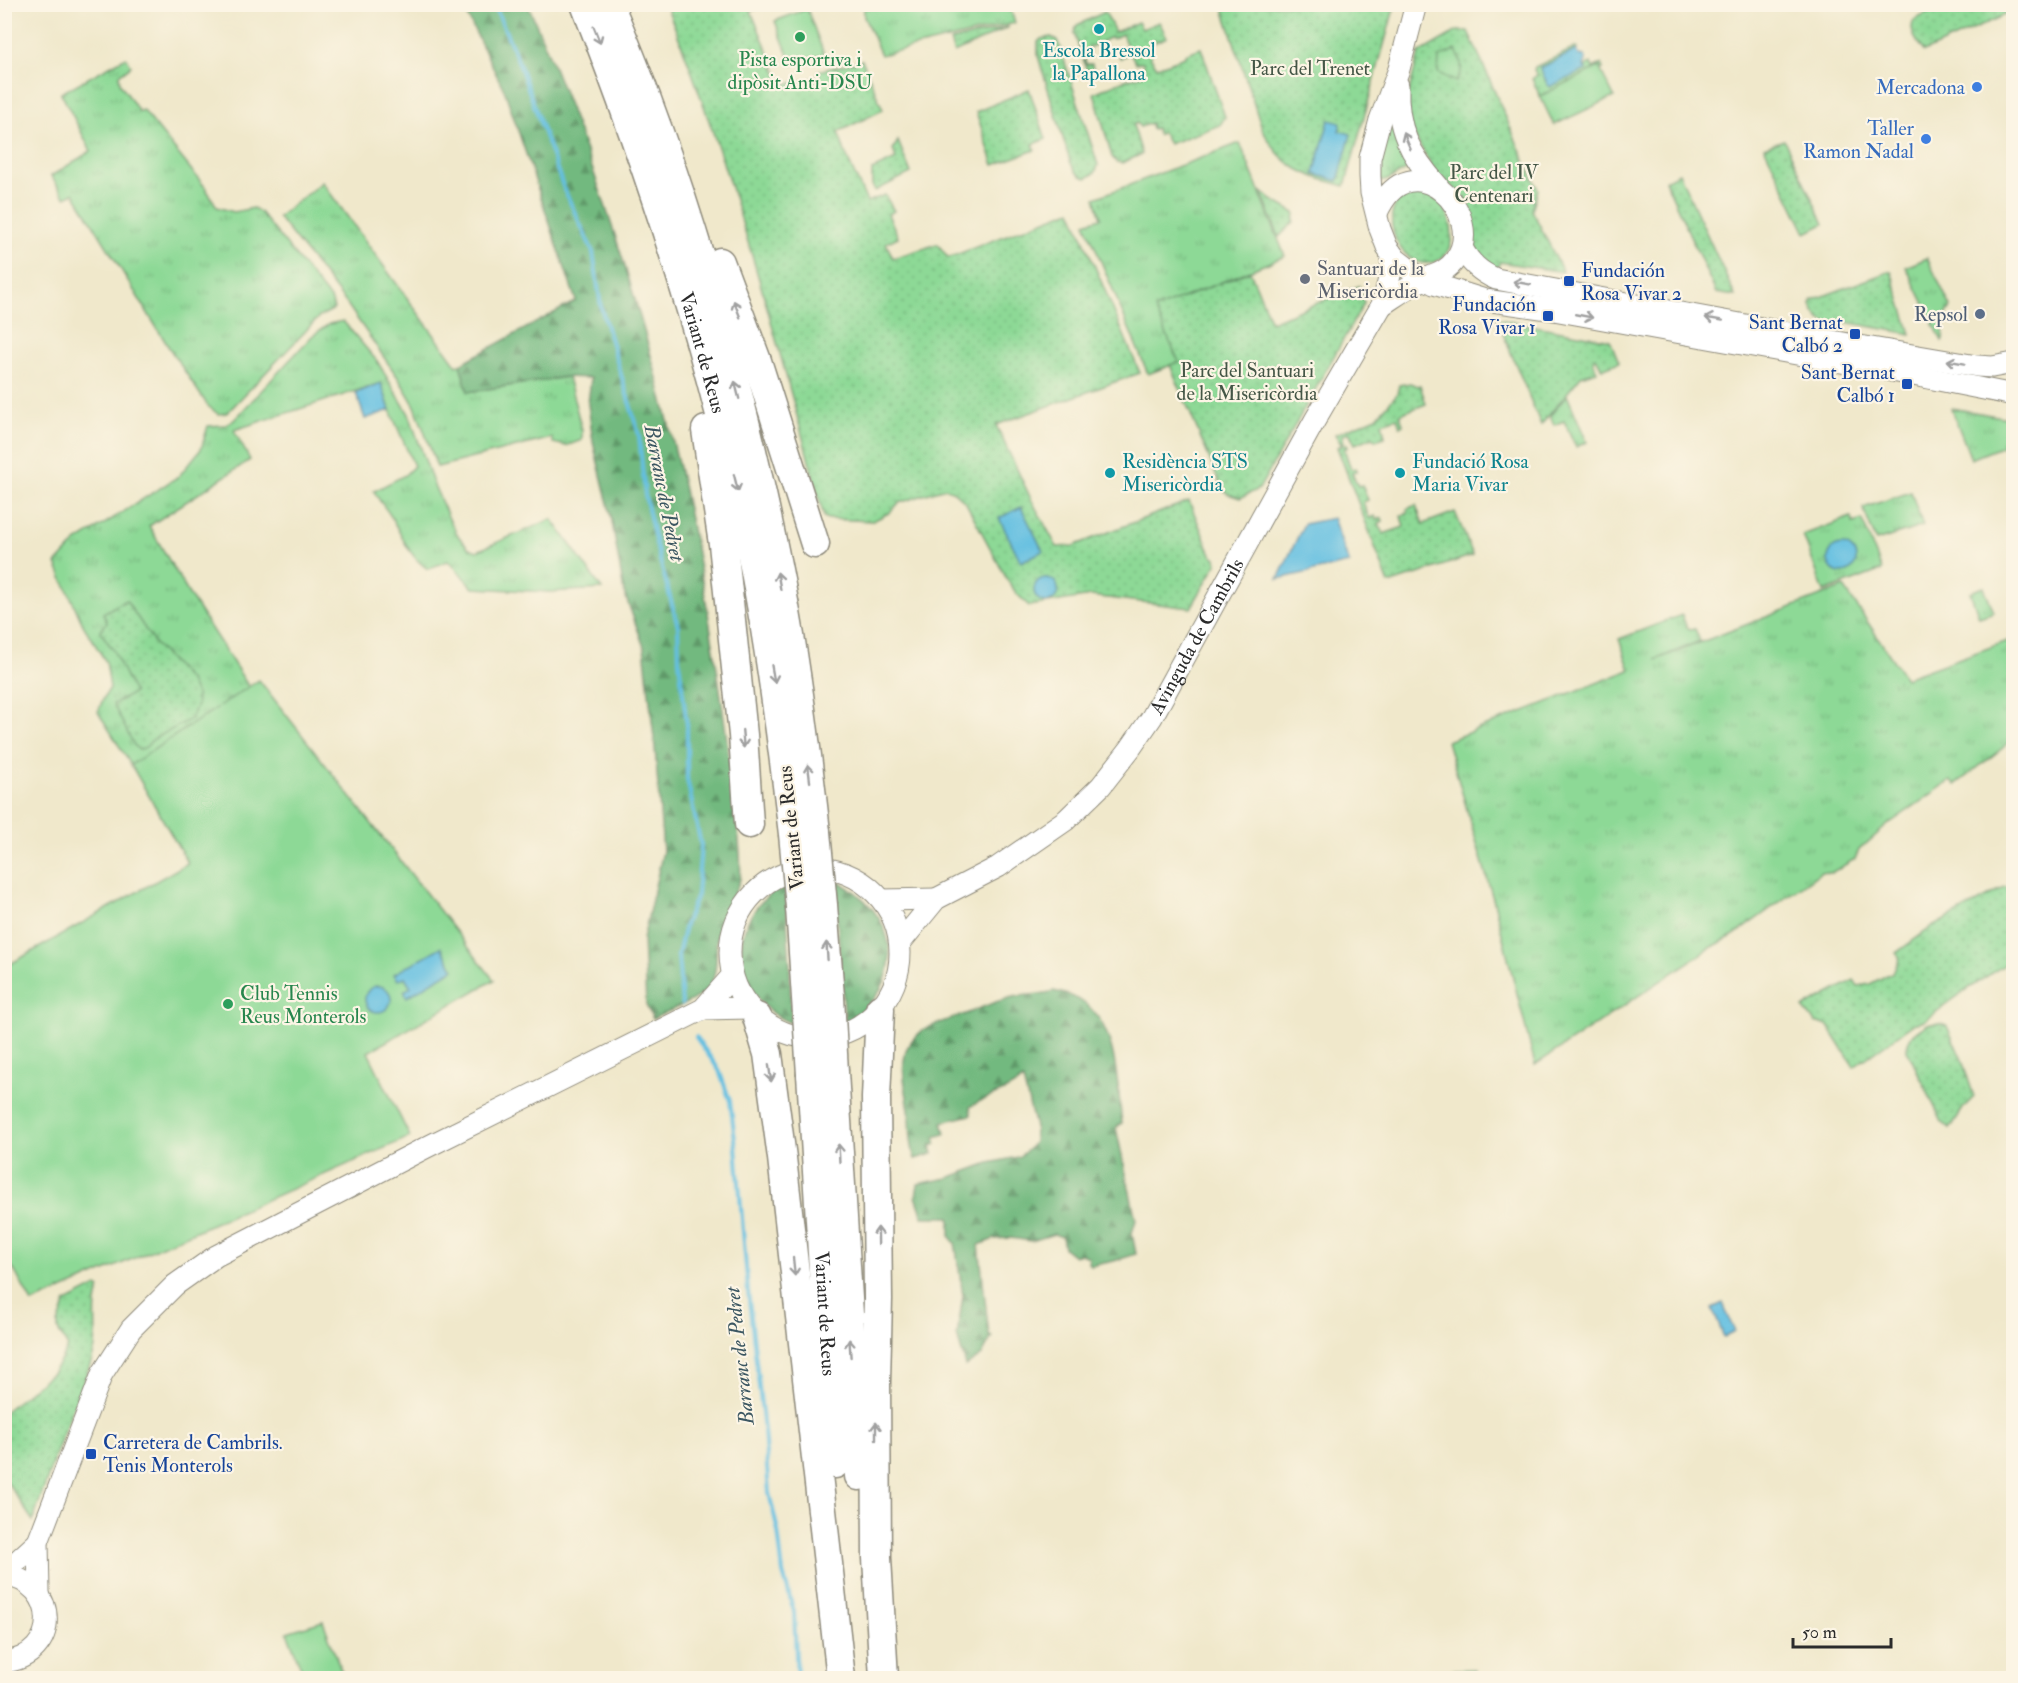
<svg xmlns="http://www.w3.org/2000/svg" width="2018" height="1683" font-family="'IM FELL Double Pica',serif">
<defs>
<pattern id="grass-tufts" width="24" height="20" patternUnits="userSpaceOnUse" patternTransform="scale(1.5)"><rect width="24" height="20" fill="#8dd996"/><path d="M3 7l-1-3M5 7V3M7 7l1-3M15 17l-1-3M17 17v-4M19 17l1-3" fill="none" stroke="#7aba81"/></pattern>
<pattern id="forest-firs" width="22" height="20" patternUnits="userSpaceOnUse" patternTransform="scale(1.5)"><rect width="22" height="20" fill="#72b97f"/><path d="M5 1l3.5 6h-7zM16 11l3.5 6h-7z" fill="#5e9768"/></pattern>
<pattern id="park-dots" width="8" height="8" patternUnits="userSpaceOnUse" patternTransform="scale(1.5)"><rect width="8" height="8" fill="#8dd996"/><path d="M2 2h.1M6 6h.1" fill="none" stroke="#7aba81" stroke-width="1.8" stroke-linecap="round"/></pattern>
</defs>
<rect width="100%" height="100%" fill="#fcf5e5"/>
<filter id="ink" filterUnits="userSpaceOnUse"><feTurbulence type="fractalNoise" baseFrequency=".0167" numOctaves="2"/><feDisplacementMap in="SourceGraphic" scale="12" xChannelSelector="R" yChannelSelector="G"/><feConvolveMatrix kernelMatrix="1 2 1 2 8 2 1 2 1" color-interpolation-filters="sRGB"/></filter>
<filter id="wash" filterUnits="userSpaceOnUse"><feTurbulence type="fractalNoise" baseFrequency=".008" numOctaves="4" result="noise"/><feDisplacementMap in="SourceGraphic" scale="24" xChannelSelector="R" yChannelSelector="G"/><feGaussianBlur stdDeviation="1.35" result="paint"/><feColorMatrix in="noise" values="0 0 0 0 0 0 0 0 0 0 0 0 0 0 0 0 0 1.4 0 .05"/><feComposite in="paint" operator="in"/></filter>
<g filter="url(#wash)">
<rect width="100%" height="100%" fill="#f0e8cb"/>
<!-- grass -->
<g fill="url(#grass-tufts)" stroke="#5c8260" stroke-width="1.5">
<path d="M864,5H1009L1015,23L881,55L864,17Z"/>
<path d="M126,57L131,66L119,75L120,83L139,112L143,110L205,187L217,207L234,212L253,208L260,212L332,301L334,309L319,317L227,413L218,414L208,406L168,346L74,193L65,197L51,176L91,151L61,93Z"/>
<path d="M1387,125H1391L1411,165L1409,169C1399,172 1388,183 1380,181L1379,155Z"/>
<path d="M1240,143L1285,256L1156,309L1179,362L1148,374L1085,223L1101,218L1095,198Z"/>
<path d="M322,182L457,366L460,364L468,392L568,377L582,430V440L566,446L553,443L552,438L437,467L415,406L399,379L347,304L278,217Z"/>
<path d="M1927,258L1951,307L1944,318L1943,340L1942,341L1906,267Z"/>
<path d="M343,321L377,361L409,414L433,483L450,521L459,537L469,548L477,551L552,519L602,589L550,592L473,588L451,563L447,561L428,569C408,556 402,535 390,515C385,507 378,500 374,491L405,475L414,466L390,410L381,383L234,430L250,460L149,526L190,596L249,687L131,765L98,712L103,699L110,688L106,662L83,625L56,564L76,542L179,476L201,449L208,426L226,425L234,420L312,336L329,324Z"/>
<path d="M1567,395L1587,442L1576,447L1564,421L1554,425L1550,416Z"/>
<path d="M1951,408L2013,419V442L1971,459Z"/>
<path d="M1911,492L1923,526L1876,541L1863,508Z"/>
<path d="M1851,517L1853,523L1862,520L1882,570L1824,592L1803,535Z"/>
<path d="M1844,587L1905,678L2013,639V740L1955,785L1950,781L1890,823L1859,850L1855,859L1831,873L1821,872L1734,935L1707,950L1535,1065L1494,902L1447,741L1630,670L1619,639L1682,615L1686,626L1691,630L1695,629L1700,641L1655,660Z"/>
<path d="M1984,587L1994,612L1979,617L1970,592Z"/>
</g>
<!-- forest -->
<g fill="url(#forest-firs)" stroke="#4e7255" stroke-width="1.5">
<path d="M462,5H528C628,236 694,483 726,733C730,765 734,797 738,830C739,845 742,864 740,879C737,893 722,912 718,929C714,947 720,971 709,987C700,1000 667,1011 653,1019L646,1005L643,939L663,851L655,748L644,647L624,592L611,516L593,442L588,404L591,378L565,377L468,392L460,364L576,301L505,92Z"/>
<path d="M834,880C900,910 912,986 845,1022Z"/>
<path d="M785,884L790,968L791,1023C771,1015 758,1003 749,982C731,941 747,906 785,884Z"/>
<path d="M1054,991C1065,994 1075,996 1084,1003C1118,1027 1117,1085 1122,1123L1116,1128L1136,1220L1132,1233L1136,1254L1114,1261L1091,1266L1088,1263L1089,1257L1081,1254L1074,1256L1064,1248L1062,1237L1054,1234L1032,1241L1010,1238L994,1239L979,1245L989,1336H992L982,1355L966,1366L957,1336L963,1296L955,1243L950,1237V1217H923L916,1196L918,1184L948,1178L989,1163L1018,1157L1029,1149L1034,1142L1035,1127L1023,1080C1017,1083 1012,1088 1006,1090C993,1096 982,1099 970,1107L971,1115L942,1122L945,1134L935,1137L936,1144L931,1146L933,1154L915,1159C908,1139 912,1124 908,1104C906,1088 901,1072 905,1055C911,1026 948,1021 971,1012C983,1007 996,1001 1009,998C1024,994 1039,996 1054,991Z"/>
</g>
<!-- park -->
<g fill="url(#park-dots)" stroke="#5c8260" stroke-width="1.5">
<path d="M1946,4L2013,5V11L1924,52C1917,41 1908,32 1914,20Z"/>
<path d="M666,5H767L751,11L782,85L819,77L818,71L862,60L883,110L838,132L846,155L867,202L885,195L894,211L888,214L898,237L886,243L893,258L938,244L948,258L1071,210L1140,373L996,425L1031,499L1057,547L1073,546L1189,501L1211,554L1216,558L1217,563L1191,608L1091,596L1029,606L1017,594L1009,583L966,503L954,492L945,488L899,503L889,513L873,521L828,519L824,517C778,344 733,171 666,5Z"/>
<path d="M1222,5H1395L1345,186C1304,175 1282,168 1262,129Z"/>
<path d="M1105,12L1115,32L1138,22L1142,29L1159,22L1167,37L1150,44L1151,58L1157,67L1185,57V54L1201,48L1225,117L1220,125L1169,144L1162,132L1158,135L1156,128L1152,129L1151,123L1140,127L1137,123L1133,125L1142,154L1122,163L1117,162L1112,157L1094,93L1122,81L1143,75L1142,69L1144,67L1143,62L1136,63L1130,53L1120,58L1119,51L1127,46L1122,34L1112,39L1111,37L1088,48L1089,52L1084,55L1086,64H1092L1093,69L1087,71L1074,33L1077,25Z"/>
<path d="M1009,27L954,53L950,41Z"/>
<path d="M1457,31H1468C1492,83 1513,137 1538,189L1532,210L1563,272L1500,262L1496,271L1478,255L1474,244L1470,220L1463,203L1457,191L1435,172L1410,128L1408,95L1419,53Z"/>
<path d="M1051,37L1057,40L1060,47L1098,165L1095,173L1086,178C1077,175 1074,170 1070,161L1038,56V42L1041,39Z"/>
<path d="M1577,47V50L1540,68L1585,70L1586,66L1591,63L1593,68L1601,64L1603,69L1600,70L1599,67L1540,96L1532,79L1537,75L1534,70L1535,67Z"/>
<path d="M1029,89L1046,139L1033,144L1035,150L994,165L976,112Z"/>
<path d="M1784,140L1824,224L1806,233L1764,147Z"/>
<path d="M898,141L911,173L875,191L872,185V170L896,159L893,149Z"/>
<path d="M1679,173L1735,296L1716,293L1665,180Z"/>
<path d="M1261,191L1272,200L1295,213L1294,222L1279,237Z"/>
<path d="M1420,191C1425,194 1432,196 1437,199C1454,213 1460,254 1434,262C1395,274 1369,194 1420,191Z"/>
<path d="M1250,271L1271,322L1359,286L1364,303L1259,489L1240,498L1228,494L1221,486L1170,365L1179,362L1155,309Z"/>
<path d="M1891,271L1911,334L1840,321C1823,326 1817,319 1811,305L1812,300Z"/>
<path d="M1497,319L1610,340L1619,362L1602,369L1596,357L1593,362L1597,371L1581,376L1541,425Z"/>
<path d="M1410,383L1417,386L1420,385L1426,404L1400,414L1403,425L1400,426L1397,418L1382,423L1385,437L1375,440L1373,437L1355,444L1349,432L1342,435L1344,442L1341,444L1335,434L1377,417L1397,394L1399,385Z"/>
<path d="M1347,444L1348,447L1344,449L1351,469L1356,468L1357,471L1352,473L1358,486L1362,485L1368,500L1363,502L1369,518L1375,516L1376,520L1382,518L1383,521L1379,523L1383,534L1404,527L1401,516L1408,513L1407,509L1416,505L1423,524L1455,512L1473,555L1389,584L1337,447Z"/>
<path d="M126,600L155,644L190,681L196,694L197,705L191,719L152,740L146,747L139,750L134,745L113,704L134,693L113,650L100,631L107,622L103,613Z"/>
<path d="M2005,887H2011C2013,897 2009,910 2009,921C2009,934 2014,947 2013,959C1988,976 1963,991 1939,1010C1932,1015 1924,1024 1915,1023L1854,1067L1828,1026L1815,1022L1803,1008L1854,980L1858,986L1870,984L1893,972L1900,958L1896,953L1932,927Z"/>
<path d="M1928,1024H1940L1947,1026L1962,1060L1974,1097L1964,1107L1950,1129L1942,1122L1907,1050C1907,1036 1917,1031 1928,1024Z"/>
<path d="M97,1286L100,1288C91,1308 99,1330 94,1352C88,1375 76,1398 68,1421C55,1454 44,1488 33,1521L5,1479L4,1412L52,1373L58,1365L68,1347L58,1330V1324L66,1302Z"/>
<path d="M1475,1669V1678H1347V1673Z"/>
</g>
<!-- pitch -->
<g fill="#8dd996" stroke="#5c8260" stroke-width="1.5">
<path d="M807,9L824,54L792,65L775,21Z"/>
<path d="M1456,50C1463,64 1463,69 1456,82L1438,73L1439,57Z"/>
<path d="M1599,67L1614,97L1554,125L1540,96Z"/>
<path d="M259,680L494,980L368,1052L410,1137L32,1303L14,1270L5,1257V967L188,863L131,765Z"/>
<path d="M323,1621L344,1678H305L287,1632Z"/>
</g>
<!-- water -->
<g fill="#63bfe1" stroke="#477586" stroke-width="1.5">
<path d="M1577,50L1579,55L1585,56L1586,59L1584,66L1586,70L1549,87L1540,68Z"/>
<path d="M1329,120L1341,123L1339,131L1351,134L1338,181L1314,174Z"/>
<path d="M381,383L390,410L365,419L356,393Z"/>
<path d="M1021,507L1043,551L1021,562L999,518Z"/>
<path d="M1333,518L1349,563L1278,579L1304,524Z"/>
<circle cx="1842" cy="559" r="14"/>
<circle cx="1046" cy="590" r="12"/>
<path d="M441,947L454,969L407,997L404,991L411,987L405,977L398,980L394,974Z"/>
<circle cx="378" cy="999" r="13"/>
<path d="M1723,1303L1735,1332L1724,1337L1712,1308Z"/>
</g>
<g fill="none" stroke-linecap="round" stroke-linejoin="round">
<!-- stream -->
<g stroke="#63bfe1" stroke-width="4">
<path d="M494,4L519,63L564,189L593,252L601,307L639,435L645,495L658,553L678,626L679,661L687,726V779L701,845L697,895L685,925L678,955L682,1004"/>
<path d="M696,1037L719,1070L730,1101L736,1147L748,1291L764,1430L769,1493L778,1531L783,1573L794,1612L797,1678"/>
</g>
</g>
</g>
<g filter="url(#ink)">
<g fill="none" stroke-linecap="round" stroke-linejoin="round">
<defs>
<g id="secondary">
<path d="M1416,4L1399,69L1380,120L1370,158V176L1371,193L1380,229L1387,247L1396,259L1414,273L1434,284L1485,300L1548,309L1908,374L2014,395"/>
<path d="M1398,85C1396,128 1410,155 1438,186"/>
<path d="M1377,213C1411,136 1489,215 1455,260C1445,274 1431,275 1417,283C1405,289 1393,298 1382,305"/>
<path d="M1462,248C1470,263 1480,272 1496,279L1854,345L1977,366L1992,367L2014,363"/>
<circle cx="815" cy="953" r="85"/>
<path d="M882,900L936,899"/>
<path id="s1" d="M900,943L936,899L998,867L1066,820L1101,786L1130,749L1152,717L1315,420L1382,305L1392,268L1390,251"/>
<path d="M703,1009L750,1008"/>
<path d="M4,1573L38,1542"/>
<path d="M4,1575C60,1583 61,1656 4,1662"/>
<path d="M39,1593L38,1542L102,1374L131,1329L175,1285L216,1256L425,1148L703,1009L732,976"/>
</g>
<g id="motorway">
<path id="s2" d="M585,4C650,170 705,337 743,511C766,618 780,726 793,834"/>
<path d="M609,4C667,141 711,282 746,426C766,508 784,591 796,674C804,727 810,779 816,832"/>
<path d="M720,262L757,361L815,544"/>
<path d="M706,430L723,544L743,735L749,824"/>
<path d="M823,905L830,997"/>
<path d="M800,907L806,998"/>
<path d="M880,1009L876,1098L878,1299L876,1382L877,1558L884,1678"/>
<path d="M757,1017L768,1054L782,1158L841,1678"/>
<path d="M834,1072L859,1476"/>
<path id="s3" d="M811,1074L835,1464"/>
</g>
</defs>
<!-- secondary casing -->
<use href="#secondary" stroke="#8e8a7b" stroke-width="23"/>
<!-- motorway casing -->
<use href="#motorway" stroke="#8e8a7b" stroke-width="31"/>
<!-- secondary -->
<use href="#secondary" stroke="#fff" stroke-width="21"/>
<!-- motorway -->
<use href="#motorway" stroke="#fff" stroke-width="28"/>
<defs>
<g id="motorway-bridge">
<path d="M816,832L823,905"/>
<path d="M793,834L800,907"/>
<path d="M830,997L834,1072"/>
<path d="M806,998L811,1074"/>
</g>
</defs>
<!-- motorway-bridge casing -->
<use href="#motorway-bridge" stroke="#8e8a7b" stroke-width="31" stroke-linecap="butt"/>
<!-- motorway-bridge -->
<use href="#motorway-bridge" stroke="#fff" stroke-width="28"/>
</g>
<!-- one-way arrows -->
<defs><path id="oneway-shaft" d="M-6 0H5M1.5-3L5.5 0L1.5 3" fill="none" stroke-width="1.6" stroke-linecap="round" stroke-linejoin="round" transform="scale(1.5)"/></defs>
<g stroke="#a0a0a0">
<use href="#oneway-shaft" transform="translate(597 35) rotate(68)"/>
<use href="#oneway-shaft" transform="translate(1407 141) rotate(-113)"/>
<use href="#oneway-shaft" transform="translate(1522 283) rotate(-170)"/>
<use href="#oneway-shaft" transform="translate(737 309) rotate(-111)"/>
<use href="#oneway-shaft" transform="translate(1584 316) rotate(11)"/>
<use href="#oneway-shaft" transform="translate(1714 319) rotate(-170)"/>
<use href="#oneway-shaft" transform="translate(1956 362) rotate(-170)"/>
<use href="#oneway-shaft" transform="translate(737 390) rotate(-104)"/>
<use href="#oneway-shaft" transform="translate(736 483) rotate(76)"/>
<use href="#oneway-shaft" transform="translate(779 581) rotate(-100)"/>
<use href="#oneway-shaft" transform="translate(773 674) rotate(80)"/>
<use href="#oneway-shaft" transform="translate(743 739) rotate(85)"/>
<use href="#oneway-shaft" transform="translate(809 773) rotate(-97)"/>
<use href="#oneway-shaft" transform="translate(827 951) rotate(-94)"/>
<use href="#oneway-shaft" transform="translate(770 1073) rotate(82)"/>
<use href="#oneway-shaft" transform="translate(839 1153) rotate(-93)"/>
<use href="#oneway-shaft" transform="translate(878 1236) rotate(-91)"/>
<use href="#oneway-shaft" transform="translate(794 1267) rotate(84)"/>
<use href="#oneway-shaft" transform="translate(850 1348) rotate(-94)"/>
<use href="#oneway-shaft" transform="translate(876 1431) rotate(-90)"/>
</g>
</g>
<!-- markers -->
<g fill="#0f9aa8" stroke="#fcf5e5" stroke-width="2">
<circle cx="1099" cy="29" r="6"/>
<circle cx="1110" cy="473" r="6"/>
<circle cx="1400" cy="473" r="6"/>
</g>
<g fill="#2e9e5b" stroke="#fcf5e5" stroke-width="2">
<circle cx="800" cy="37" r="6"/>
<circle cx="228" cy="1004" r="6"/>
</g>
<g fill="#3f7fe0" stroke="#fcf5e5" stroke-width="2">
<circle cx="1977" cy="87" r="6"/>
<circle cx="1926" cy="139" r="6"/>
</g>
<circle fill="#6b7280" stroke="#fcf5e5" stroke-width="2" cx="1305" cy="279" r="6"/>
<g fill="#1a4fb4" stroke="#fcf5e5" stroke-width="2">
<rect x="1563" y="275" width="12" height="12" rx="3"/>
<rect x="1542" y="310" width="12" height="12" rx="3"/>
<rect x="1849" y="328" width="12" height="12" rx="3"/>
<rect x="1901" y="378" width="12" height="12" rx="3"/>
<rect x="85" y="1448" width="12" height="12" rx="3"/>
</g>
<circle fill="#5c6f8a" stroke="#fcf5e5" stroke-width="2" cx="1980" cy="314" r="6"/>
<g text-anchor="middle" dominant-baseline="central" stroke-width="4.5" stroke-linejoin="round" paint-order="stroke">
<!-- culture labels -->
<g font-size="20" fill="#0d838f" stroke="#fcf5e5" text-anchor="start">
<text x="1099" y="50" text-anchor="middle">Escola Bressol<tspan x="1099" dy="23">la Papallona</tspan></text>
<text x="1122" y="461">Residència STS<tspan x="1122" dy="23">Misericòrdia</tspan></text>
<text x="1412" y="461">Fundació Rosa<tspan x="1412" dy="23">Maria Vivar</tspan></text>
</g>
<!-- leisure labels -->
<g font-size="20" fill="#27864d" stroke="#fcf5e5">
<text x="800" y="59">Pista esportiva i<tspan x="800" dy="23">dipòsit Anti-DSU</tspan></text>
<text x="240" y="993" text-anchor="start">Club Tennis<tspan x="240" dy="23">Reus Monterols</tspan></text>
</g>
<!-- park labels -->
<g font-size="20" fill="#445646" stroke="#fcf5e5">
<text x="1310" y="68">Parc del Trenet</text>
<text x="1494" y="172">Parc del IV<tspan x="1494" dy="23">Centenari</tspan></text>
<text x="1247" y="370">Parc del Santuari<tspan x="1247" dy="23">de la Misericòrdia</tspan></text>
</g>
<!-- shop labels -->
<g font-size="20" fill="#366cbe" stroke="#fcf5e5" text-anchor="end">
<text x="1965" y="87">Mercadona</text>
<text x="1914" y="128">Taller<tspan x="1914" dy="23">Ramon Nadal</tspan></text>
</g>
<!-- worship labels -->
<g font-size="20" fill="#5b616d" stroke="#fcf5e5" text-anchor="start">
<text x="1317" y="268">Santuari de la<tspan x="1317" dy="23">Misericòrdia</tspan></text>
</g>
<!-- transit labels -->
<g font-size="20" fill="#164399" stroke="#fcf5e5" text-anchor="end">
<text x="1581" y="270" text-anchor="start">Fundación<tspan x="1581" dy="23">Rosa Vivar 2</tspan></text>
<text x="1536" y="304">Fundación<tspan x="1536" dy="23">Rosa Vivar 1</tspan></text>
<text x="1843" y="322">Sant Bernat<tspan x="1843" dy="23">Calbó 2</tspan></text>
<text x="1895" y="372">Sant Bernat<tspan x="1895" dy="23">Calbó 1</tspan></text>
<text x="103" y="1442" text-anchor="start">Carretera de Cambrils.<tspan x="103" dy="23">Tenis Monterols</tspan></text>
</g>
<!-- service labels -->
<g font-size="20" fill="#4e5e75" stroke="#fcf5e5" text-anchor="end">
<text x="1968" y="314">Repsol</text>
</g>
<!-- street labels -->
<g font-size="20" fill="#2b2b2b" stroke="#fcf5e5">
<text stroke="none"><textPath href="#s2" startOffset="368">Variant de Reus</textPath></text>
<text stroke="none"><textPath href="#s1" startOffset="436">Avinguda de Cambrils</textPath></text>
<text transform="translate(791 828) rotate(-96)">Variant de Reus</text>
<text stroke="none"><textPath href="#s3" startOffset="240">Variant de Reus</textPath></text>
</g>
<!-- water labels -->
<g font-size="21" font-style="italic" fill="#3c5762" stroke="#fcf5e5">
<text transform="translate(664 493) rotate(79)">Barranc de Pedret</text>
<text transform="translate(740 1356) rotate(-96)">Barranc de Pedret</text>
</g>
</g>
<!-- margin -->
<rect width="2018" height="1683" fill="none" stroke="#fcf5e5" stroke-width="24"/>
<!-- scale -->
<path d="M1793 1638v9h98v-9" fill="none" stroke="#2b2b2b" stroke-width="3"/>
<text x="1802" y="1638" font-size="18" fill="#2b2b2b" stroke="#fcf5e5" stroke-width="4.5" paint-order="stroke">50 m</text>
</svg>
